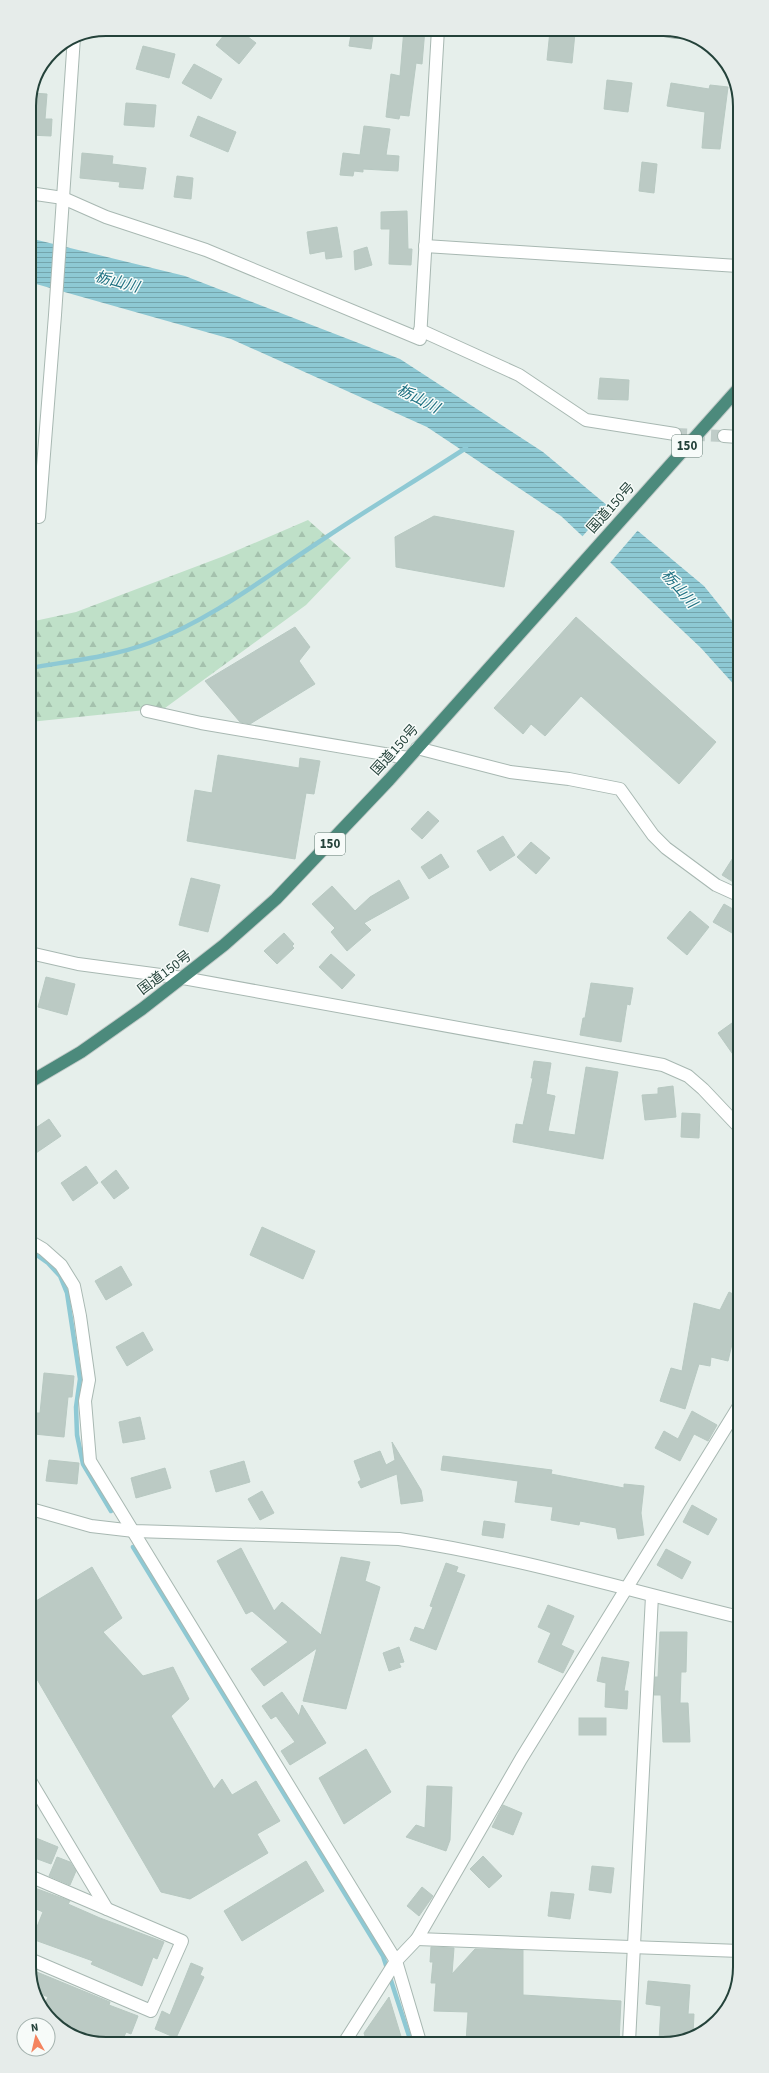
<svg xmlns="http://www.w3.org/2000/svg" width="769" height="2073" font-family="'Source Sans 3','Noto Sans JP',sans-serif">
<defs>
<pattern id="forest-firs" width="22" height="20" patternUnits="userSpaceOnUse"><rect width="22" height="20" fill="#bfe0c8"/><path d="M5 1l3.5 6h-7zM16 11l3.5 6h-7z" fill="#a4c1ad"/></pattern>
<pattern id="water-rules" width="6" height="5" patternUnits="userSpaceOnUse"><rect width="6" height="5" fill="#8ec9d4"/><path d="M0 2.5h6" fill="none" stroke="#74a5ad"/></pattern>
</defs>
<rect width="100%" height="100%" fill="#e6efeb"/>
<!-- forest -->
<path fill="url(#forest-firs)" d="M308,520L351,558L306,605L165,708L30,722V622L76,612L224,556Z"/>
<!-- water -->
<path fill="url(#water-rules)" d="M29,238L185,276L400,359L543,452L704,586L738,628V689L701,648L561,516L427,427L231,339L29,282Z"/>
<!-- pier -->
<path fill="#e6efeb" d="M610,505L639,529L609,564L581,538Z"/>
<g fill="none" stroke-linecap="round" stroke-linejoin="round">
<!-- stream -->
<g stroke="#8ec9d4" stroke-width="4.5">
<path d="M30,668C69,661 112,657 149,643C215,618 269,574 328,536C373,506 420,478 466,448"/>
<path d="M31,1251L48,1263L60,1276L67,1293L80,1379L76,1407L77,1435L83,1464L111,1511"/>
<path d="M133,1547L383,1956L411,2042"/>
</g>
</g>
<!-- building -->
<g fill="#bbcac4" stroke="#b8c9c2">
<path d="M229,29H238L256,43L239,64L216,45Z"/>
<path d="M352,29H374L371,49L349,46Z"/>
<path d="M404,29H425L422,64L416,63L409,116L400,115L399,119L386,117L391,74L400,76Z"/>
<path d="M550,31L575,33L572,63L547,60Z"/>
<path d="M143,46L175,54L169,78L136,69Z"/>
<path d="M194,64L222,79L211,99L182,83Z"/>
<path d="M607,80L632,83L628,112L604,109Z"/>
<path d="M671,83L709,89L710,85L728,87L720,149L702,148L705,112L667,106Z"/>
<path d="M33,93L47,94L45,119H52L51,136L29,135V101Z"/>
<path d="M126,103L156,105L154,127L124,125Z"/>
<path d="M198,116L236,132L228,152L190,136Z"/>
<path d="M364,126L390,129L386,155L399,156L398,171L363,169V172L354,171L353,176L340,175L343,153L360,155Z"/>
<path d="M82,153L113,156L112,164L146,168L143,189L119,187L120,182L80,178Z"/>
<path d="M642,162L657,164L654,193L639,191Z"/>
<path d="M177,176L193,178L191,199L174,197Z"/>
<path d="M407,211L408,249H412L411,265L389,264L390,229H381V212Z"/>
<path d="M337,227L342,257L326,259L325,251L310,254L307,232Z"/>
<path d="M367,247L372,265L355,270L354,251Z"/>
<path d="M600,378L629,380L628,400L598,399Z"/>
<path d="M434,516L514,531L504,587L396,567L395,537Z"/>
<path d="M576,617L716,742L679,784L581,696L545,736L531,724L523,734L494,708Z"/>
<path d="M295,627L310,647L299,661L315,684L250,724L240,722L205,681Z"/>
<path d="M218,755L299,768L300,758L320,761L314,794L306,793L295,859L187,841L195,790L212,793Z"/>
<path d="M428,811L439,821L422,839L411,829Z"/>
<path d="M503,836L515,855L490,871L477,851Z"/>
<path d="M531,842L550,858L536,874L517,857Z"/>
<path d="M738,850V885L722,875Z"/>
<path d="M441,854L449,867L429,879L421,867Z"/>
<path d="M191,878L220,885L208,932L179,925Z"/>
<path d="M399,880L409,898L364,923L371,930L347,951L331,932L335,928L312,904L332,886L355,911L370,897Z"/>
<path d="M724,904L738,912L739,937L713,922Z"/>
<path d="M690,911L709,927L687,955L667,938Z"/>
<path d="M284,933L294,944L292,946L294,948L277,964L264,951Z"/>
<path d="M331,954L355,975L342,989L319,967Z"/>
<path d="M46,977L75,984L67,1015L38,1007Z"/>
<path d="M591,983L633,988L630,1005L627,1004L621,1042L580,1035L583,1018H585Z"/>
<path d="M739,1018V1063L718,1033Z"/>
<path d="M534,1061L551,1063L546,1094L555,1096L548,1131L575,1135L586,1067L618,1072L603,1159L513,1142L516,1124L523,1125L533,1078H531Z"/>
<path d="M673,1086L676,1117L645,1120L642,1095L658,1094V1088Z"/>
<path d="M682,1113L700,1114L699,1138L681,1137Z"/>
<path d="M49,1119L61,1136L36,1153L31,1146V1131Z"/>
<path d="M86,1166L98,1183L73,1201L61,1183Z"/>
<path d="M116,1170L129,1188L114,1199L101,1182Z"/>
<path d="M262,1227L315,1251L303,1279L250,1255Z"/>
<path d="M121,1266L132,1285L106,1300L95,1281Z"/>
<path d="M729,1292L739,1297V1330L732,1344L728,1361L711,1357L710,1366L699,1364L685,1409L660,1401L671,1368L682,1371L694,1303L720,1310Z"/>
<path d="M143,1332L153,1350L127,1366L116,1347Z"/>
<path d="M44,1373L74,1376L72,1397H68L64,1437L34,1434L36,1413H40Z"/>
<path d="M692,1411L717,1425L708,1441L694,1434L680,1461L655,1448L664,1431L678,1439Z"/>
<path d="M140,1417L145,1439L123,1443L119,1422Z"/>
<path d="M392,1442L421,1490L423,1501L401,1504L397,1474L361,1488L358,1482L361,1480L354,1461L380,1451L386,1465L395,1460Z"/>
<path d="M443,1456L552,1470L551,1474L624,1488V1484L644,1486L641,1513L644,1535L618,1539L616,1528L580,1521L579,1525L551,1520L553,1507L515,1502L518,1481L441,1470Z"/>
<path d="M49,1460L79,1463L77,1484L46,1481Z"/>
<path d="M244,1461L250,1482L216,1492L210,1471Z"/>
<path d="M165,1468L171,1488L136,1498L131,1478Z"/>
<path d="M262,1491L274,1513L260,1520L248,1499Z"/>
<path d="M692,1505L717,1519L708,1535L683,1522Z"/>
<path d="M484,1521L505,1524L503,1538L482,1535Z"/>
<path d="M241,1548L274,1611L282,1602L321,1635L341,1557L370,1562L365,1581L380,1587L346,1709L303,1701L317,1648L264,1686L251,1669L288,1642L252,1611L246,1614L217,1561Z"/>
<path d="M666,1549L691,1562L682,1579L657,1565Z"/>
<path d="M446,1563L458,1567L456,1572L465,1575L436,1650L410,1640L415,1627L424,1630L433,1607L430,1606Z"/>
<path d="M92,1567L122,1618L103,1632L143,1676L173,1667L189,1699L171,1716L214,1789L222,1779L232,1795L256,1781L280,1821L257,1834L268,1853L190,1899L161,1892L31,1669V1604Z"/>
<path d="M548,1605L574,1616L561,1645L574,1651L563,1673L538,1662L551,1633L538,1627Z"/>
<path d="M660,1632H687L686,1672H681L680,1703H688L690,1742H663L661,1695H654L655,1677H658Z"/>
<path d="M399,1647L404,1662L399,1663L401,1667L389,1671L383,1653Z"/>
<path d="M602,1657L629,1662L624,1691H628L627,1709L605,1707L606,1683L597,1681Z"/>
<path d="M282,1692L299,1716L302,1705L326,1743L290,1765L281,1751L295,1742L276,1716L271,1719L262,1706Z"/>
<rect x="579" y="1718" width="27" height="17"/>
<path d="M366,1749L391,1792L344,1824L319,1778Z"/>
<path d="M427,1786L452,1787L450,1840L446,1851L406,1837L416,1825L425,1828Z"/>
<path d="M503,1805L522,1813L513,1835L492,1827Z"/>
<path d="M36,1838L58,1847L51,1864L32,1857L31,1851Z"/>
<path d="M483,1856L502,1876L489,1888L470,1869Z"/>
<path d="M57,1857L70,1862L76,1871L70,1885L49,1876Z"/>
<path d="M306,1861L324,1891L242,1941L224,1911Z"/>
<path d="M592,1866L614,1868L611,1893L589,1890Z"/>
<path d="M32,1887L70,1901L68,1904L100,1918L164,1942L157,1959L153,1957L142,1986L91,1964L93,1961L32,1939L43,1912L32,1907Z"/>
<path d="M422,1887L433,1896L419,1916L407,1906Z"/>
<path d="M551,1892L574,1894L570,1919L548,1916Z"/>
<path d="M431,1947L454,1948L452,1974L475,1949L523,1950V1995L621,2001L619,2042H466L468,2012L434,2011L436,1983H431L433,1962H430Z"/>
<path d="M191,1963L203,1968L200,1975L204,1977L176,2038L155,2029L162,2011L170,2015Z"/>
<path d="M32,1970L110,2002L109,2005L138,2016L131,2034L126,2032L121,2044H100L55,2025L44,2006L48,1997L34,1991L32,1987Z"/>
<path d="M648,1981L690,1985L688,2014H694L693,2035L683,2041H659L661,2006L646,2004Z"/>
<path d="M389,1997L403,2043H367L364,2033Z"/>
</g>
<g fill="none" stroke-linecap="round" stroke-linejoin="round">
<!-- minor-tunnel -->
<path stroke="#bfccc8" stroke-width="12" stroke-dasharray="12 6" stroke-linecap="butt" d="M675,434L724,436"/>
<defs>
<g id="minor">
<path d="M660,29L676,32"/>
<path d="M29,193L63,198L106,217L206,250L420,339L438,29"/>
<path d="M425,246L738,266"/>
<path d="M420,330L519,375L586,420L675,434"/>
<path d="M724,436L738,437"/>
<path d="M39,517L55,315L74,37"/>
<path d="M147,711L201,723L408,758"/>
<path d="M417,748L510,772L569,779L620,789L653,835L666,848L716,885L738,895"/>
<path d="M30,953L78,964L183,978L663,1065L688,1076L703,1089L739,1127"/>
<path d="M31,1242L43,1249L61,1265L74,1286L80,1316L89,1380L85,1401L90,1461L396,1961L344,2043"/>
<path d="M31,1782L107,1909"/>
<path d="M32,1877L182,1941L151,2011L32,1960"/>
<path d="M417,1939L740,1951"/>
<path d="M420,2042L396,1961L417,1939L521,1759L739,1406"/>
<path d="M629,2042L652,1596"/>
</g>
<path id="tertiary" d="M31,1509L91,1526L134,1531L399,1539C514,1556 627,1590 739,1617"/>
<path id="trunk" d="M30,1082L81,1052L142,1009L224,945L276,899L389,780L738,389"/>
</defs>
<!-- minor casing -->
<use href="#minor" stroke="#a8b8b2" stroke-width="14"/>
<!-- tertiary casing -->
<use href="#tertiary" stroke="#a8b8b2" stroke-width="14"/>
<!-- trunk casing -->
<use href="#trunk" stroke="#c2cac8" stroke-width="14"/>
<!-- minor -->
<use href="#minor" stroke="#fff" stroke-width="12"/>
<!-- tertiary -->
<use href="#tertiary" stroke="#fff" stroke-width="12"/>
<!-- trunk -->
<use href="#trunk" stroke="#4c8a7c" stroke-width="12"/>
</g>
<g text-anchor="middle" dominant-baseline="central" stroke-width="3" stroke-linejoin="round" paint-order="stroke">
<!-- shield labels -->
<g fill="#f7fbf9" stroke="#637a73" stroke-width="1">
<rect x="672" y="435" width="30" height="22" rx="3"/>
<rect x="315" y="833" width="30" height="22" rx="3"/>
</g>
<g font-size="13" font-weight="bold" fill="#24423a">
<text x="687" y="446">150</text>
<text x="330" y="844">150</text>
</g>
<!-- street labels -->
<g font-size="14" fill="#24423a" stroke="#f7fbf9">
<text transform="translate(611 508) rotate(-48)">国道150号</text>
<text transform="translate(395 750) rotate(-48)">国道150号</text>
<text transform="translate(165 973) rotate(-37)">国道150号</text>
</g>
<!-- water labels -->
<g font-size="15" font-style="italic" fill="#1c6f80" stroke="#f7fbf9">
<text transform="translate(117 282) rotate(15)">栃山川</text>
<text transform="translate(418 399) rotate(27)">栃山川</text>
<text transform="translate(679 589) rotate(49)">栃山川</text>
</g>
</g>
<!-- crop -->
<path d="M0 0H769V2073H0ZM106 36H663A70 70 0 0 1 733 106V1967A70 70 0 0 1 663 2037H106A70 70 0 0 1 36 1967V106A70 70 0 0 1 106 36Z" fill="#e6ecea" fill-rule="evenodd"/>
<path fill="none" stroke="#24423a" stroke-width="2" d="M106 36H663A70 70 0 0 1 733 106V1967A70 70 0 0 1 663 2037H106A70 70 0 0 1 36 1967V106A70 70 0 0 1 106 36Z"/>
<!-- north arrow -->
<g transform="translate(36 2037) rotate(352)"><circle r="19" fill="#f7fbf9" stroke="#a3b1ad"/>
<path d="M0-3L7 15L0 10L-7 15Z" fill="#f4845f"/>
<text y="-6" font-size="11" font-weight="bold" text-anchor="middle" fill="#24423a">N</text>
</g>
</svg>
